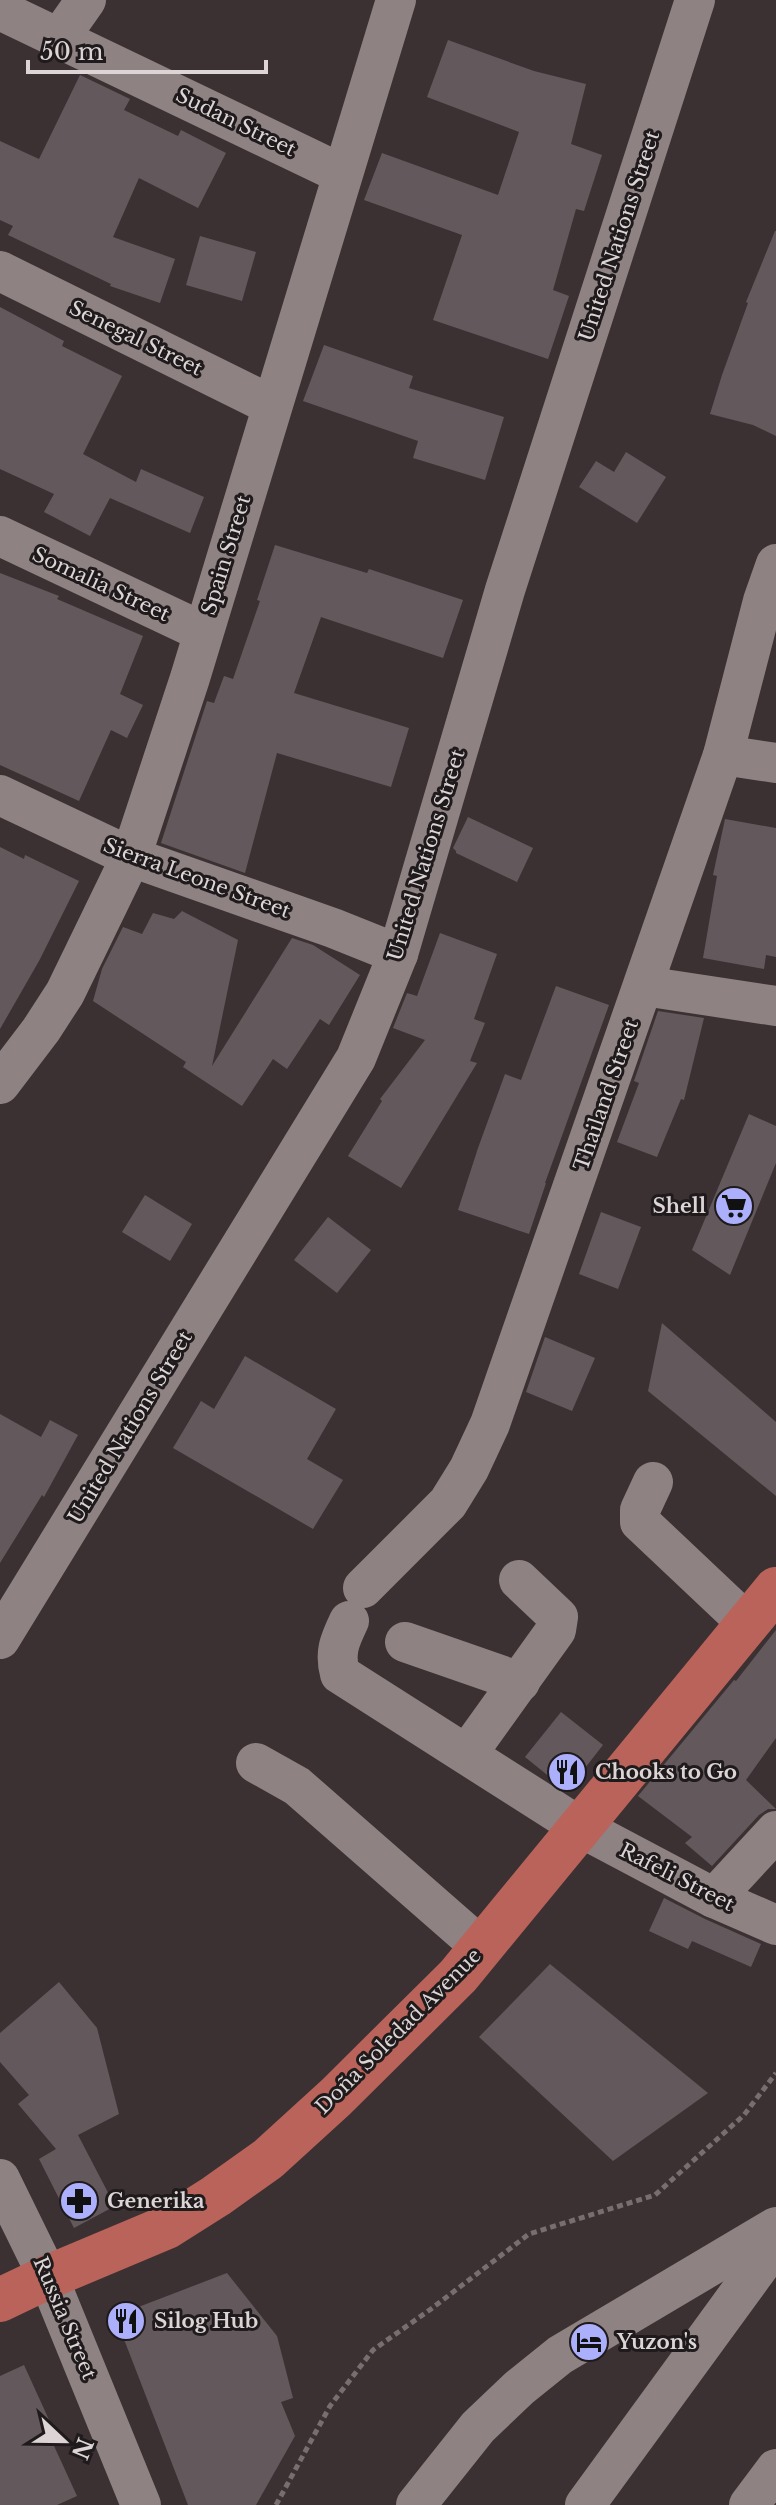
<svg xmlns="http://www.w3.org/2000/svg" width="776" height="2505" font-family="'Libre Baskerville',serif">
<rect width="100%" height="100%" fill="#3c3132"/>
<!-- building -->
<g fill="#63585c">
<path d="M448,40L534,71L586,84L571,144L602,155L584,211L576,209L553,290L569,296L548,359L433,320L462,235L364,200L382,153L498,195L519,132L427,97Z"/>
<path d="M80,75L130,99L124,110L178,136L181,130L226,153L198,208L139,178L113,237L175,259L160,303L110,286L111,284L8,235L13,226L0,220V141L39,159Z"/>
<path d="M775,231H776V436L753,425L710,414L722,375L748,303L746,302Z"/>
<path d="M200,236L256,252L242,301L186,285Z"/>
<path d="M0,307L64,341L62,346L122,376L83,454L136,482L141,469L204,497L190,533L110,498L90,536L44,512L54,494L0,469Z"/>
<path d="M324,345L413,376L409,388L504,417L485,480L413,458L418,441L303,401Z"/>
<path d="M626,452L666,477L637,523L579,487L596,461L614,472Z"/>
<path d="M275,545L367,573L369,569L463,600L443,658L321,617L294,693L409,728L391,787L277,753L245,873L161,843L207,701L214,703L224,676L233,679L260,601L257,600Z"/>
<path d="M0,573L59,596L57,599L143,636L120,694L143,705L127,738L111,730L79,801L0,765Z"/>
<path d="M468,817L533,848L517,882L456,853V851L453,848Z"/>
<path d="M725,819L776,828V957L766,955L764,969L703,958L717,876L713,875Z"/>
<path d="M0,847L24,859L25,855L79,881L39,961L0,1029Z"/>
<path d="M182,911L238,940L212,1066L292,938L313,945L360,975L329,1025L320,1019L287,1069L273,1059L242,1106L183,1067L186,1062L93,1001L102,969L123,927L142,934L153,913L174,919Z"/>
<path d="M440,933L497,954L474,1019L485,1023L470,1061L477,1063L401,1188L348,1156L382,1101L380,1099L425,1040L393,1028L407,993L417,996Z"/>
<path d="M556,986L609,1005L545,1183H546L529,1234L458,1210L478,1148L505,1074L521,1080Z"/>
<path d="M658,1011L704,1018L684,1100L681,1099L657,1157L617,1142L639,1083L634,1081Z"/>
<path d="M749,1114L776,1126V1163L730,1275L692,1250Z"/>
<path d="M145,1195L192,1224L170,1261L122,1232Z"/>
<path d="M601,1212L641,1227L618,1289L579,1274Z"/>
<path d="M328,1217L371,1250L337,1293L294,1260Z"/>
<path d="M662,1323L776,1422V1496L648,1391Z"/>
<path d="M545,1337L595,1358L572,1411L526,1392Z"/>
<path d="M245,1356L336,1409L307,1459L343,1480L313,1529L173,1448L201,1401L214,1409Z"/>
<path d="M0,1414L41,1437L50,1420L78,1435L44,1497L42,1495L0,1563Z"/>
<path d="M776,1630V1738L746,1780L776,1809H768L759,1815L712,1866L685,1843L692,1837L638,1796L734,1680L736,1681Z"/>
<path d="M561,1712L603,1745L567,1791L525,1757Z"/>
<path d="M664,1898L705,1919L761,1944L751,1967L692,1941L688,1949L649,1931Z"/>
<path d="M550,1964L708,2093L613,2161L479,2037Z"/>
<path d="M59,1982L97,2028L119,2114L78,2135L115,2206L74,2228L39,2159L56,2149L18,2104L29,2095L0,2062V2033Z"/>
<path d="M227,2273L277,2336L293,2398L281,2402L295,2436L256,2505H188L115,2316Z"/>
<path d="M24,2365L55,2433L49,2435L77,2496L57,2505H0V2376Z"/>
</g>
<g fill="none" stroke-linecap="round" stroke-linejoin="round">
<!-- path -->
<path stroke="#786e6f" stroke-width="5" stroke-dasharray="6 4" stroke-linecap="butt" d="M276,2505L330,2406L373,2350L431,2309L529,2234L655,2195L744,2115L776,2073"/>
<!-- minor -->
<g stroke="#8f8283" stroke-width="40">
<path d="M0,10L342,174"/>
<path d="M60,37L86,0"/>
<path d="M0,271L271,405"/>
<path d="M0,536L203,632"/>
<path d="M723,755L776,763"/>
<path d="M0,795L131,857L333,928L398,954"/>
<path d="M644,986L776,1006"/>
<path d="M0,1084L41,1030L65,993L131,857L190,678L396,0"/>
<path d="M653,1482L640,1510V1522L747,1623"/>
<path d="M363,1588L448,1503L469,1469L490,1424L723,755L763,601L776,564"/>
<path d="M349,1621C340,1640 334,1652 340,1674L580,1827L714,1898L776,1925"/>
<path d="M0,1639L356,1058L398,954L505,590L695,0"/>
<path d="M405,1642L520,1682"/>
<path d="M467,1754L556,1630L558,1617L519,1580"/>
<path d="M256,1763L297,1786L481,1947"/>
<path d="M714,1898L776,1831"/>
<path d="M0,2179L48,2277L141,2505"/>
<path d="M416,2505L478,2427L519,2388L560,2355L776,2227"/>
<path d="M585,2505L776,2243"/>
<path d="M749,2505L776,2469"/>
</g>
<!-- major -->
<path stroke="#ba635a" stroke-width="44" d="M0,2300L48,2277L167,2227L216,2196L268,2159L336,2097L458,1976L776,1589"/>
</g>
<!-- icons -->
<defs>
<symbol id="supermarket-disc" viewBox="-11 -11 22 22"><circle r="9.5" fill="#acaffb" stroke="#1f1a1b"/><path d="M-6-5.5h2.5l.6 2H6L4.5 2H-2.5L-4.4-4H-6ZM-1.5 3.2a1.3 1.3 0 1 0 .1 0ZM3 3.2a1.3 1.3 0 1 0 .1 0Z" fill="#111"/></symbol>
<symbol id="restaurant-disc" viewBox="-11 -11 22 22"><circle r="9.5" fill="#acaffb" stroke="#1f1a1b"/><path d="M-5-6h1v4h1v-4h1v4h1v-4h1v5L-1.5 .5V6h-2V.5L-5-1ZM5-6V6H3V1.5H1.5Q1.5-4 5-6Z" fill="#111"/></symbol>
<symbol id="pharmacy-disc" viewBox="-11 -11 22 22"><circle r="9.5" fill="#acaffb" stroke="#1f1a1b"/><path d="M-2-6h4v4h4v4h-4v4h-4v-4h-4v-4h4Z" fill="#111"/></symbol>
<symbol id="hotel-disc" viewBox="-11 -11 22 22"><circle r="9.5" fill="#acaffb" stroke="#1f1a1b"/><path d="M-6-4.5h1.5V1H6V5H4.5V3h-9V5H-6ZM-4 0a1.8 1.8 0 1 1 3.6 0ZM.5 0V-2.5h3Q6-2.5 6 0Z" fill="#111"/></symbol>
</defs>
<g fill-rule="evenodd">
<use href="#supermarket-disc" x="712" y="1184" width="44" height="44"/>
<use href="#restaurant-disc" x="545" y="1750" width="44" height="44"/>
<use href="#pharmacy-disc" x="57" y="2179" width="44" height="44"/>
<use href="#restaurant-disc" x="104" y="2299" width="44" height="44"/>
<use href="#hotel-disc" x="567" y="2320" width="44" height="44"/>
</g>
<g text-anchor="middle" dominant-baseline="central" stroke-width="6" stroke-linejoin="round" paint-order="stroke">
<!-- street labels -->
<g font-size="20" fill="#dcd4d5" stroke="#1f1a1b">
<text transform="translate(236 122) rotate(26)">Sudan Street</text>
<text transform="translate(619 236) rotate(-72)">United Nations Street</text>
<text transform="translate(136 338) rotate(26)">Senegal Street</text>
<text transform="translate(226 555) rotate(-73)">Spain Street</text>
<text transform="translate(101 584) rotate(25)">Somalia Street</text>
<text transform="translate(426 855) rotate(-73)">United Nations Street</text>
<text transform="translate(197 878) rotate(20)">Sierra Leone Street</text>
<text transform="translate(606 1095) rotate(-71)">Thailand Street</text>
<text transform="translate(130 1427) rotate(-59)">United Nations Street</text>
<text transform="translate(677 1877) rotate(27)">Rafeli Street</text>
<text transform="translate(398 2031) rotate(-45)">Doña Soledad Avenue</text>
<text transform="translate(65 2318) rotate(67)">Russia Street</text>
</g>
<!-- poi labels -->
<g font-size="20" font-weight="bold" fill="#dcd4d5" stroke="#1f1a1b" text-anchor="start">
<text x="706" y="1206" text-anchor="end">Shell</text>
<text x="595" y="1772">Chooks to Go</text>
<text x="107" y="2201">Generika</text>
<text x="154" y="2321">Silog Hub</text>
<text x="617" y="2342">Yuzon's</text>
</g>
</g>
<!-- north arrow -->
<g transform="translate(64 2441) rotate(112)" stroke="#1f1a1b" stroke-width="6" paint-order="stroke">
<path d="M0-6L14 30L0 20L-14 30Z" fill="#dcd4d5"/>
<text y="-12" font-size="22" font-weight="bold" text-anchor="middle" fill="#dcd4d5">N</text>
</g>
<!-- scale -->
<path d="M28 60v12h238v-12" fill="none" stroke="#dcd4d5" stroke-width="4"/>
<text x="40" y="60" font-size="24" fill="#dcd4d5" stroke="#1f1a1b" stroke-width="6" paint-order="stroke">50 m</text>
</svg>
